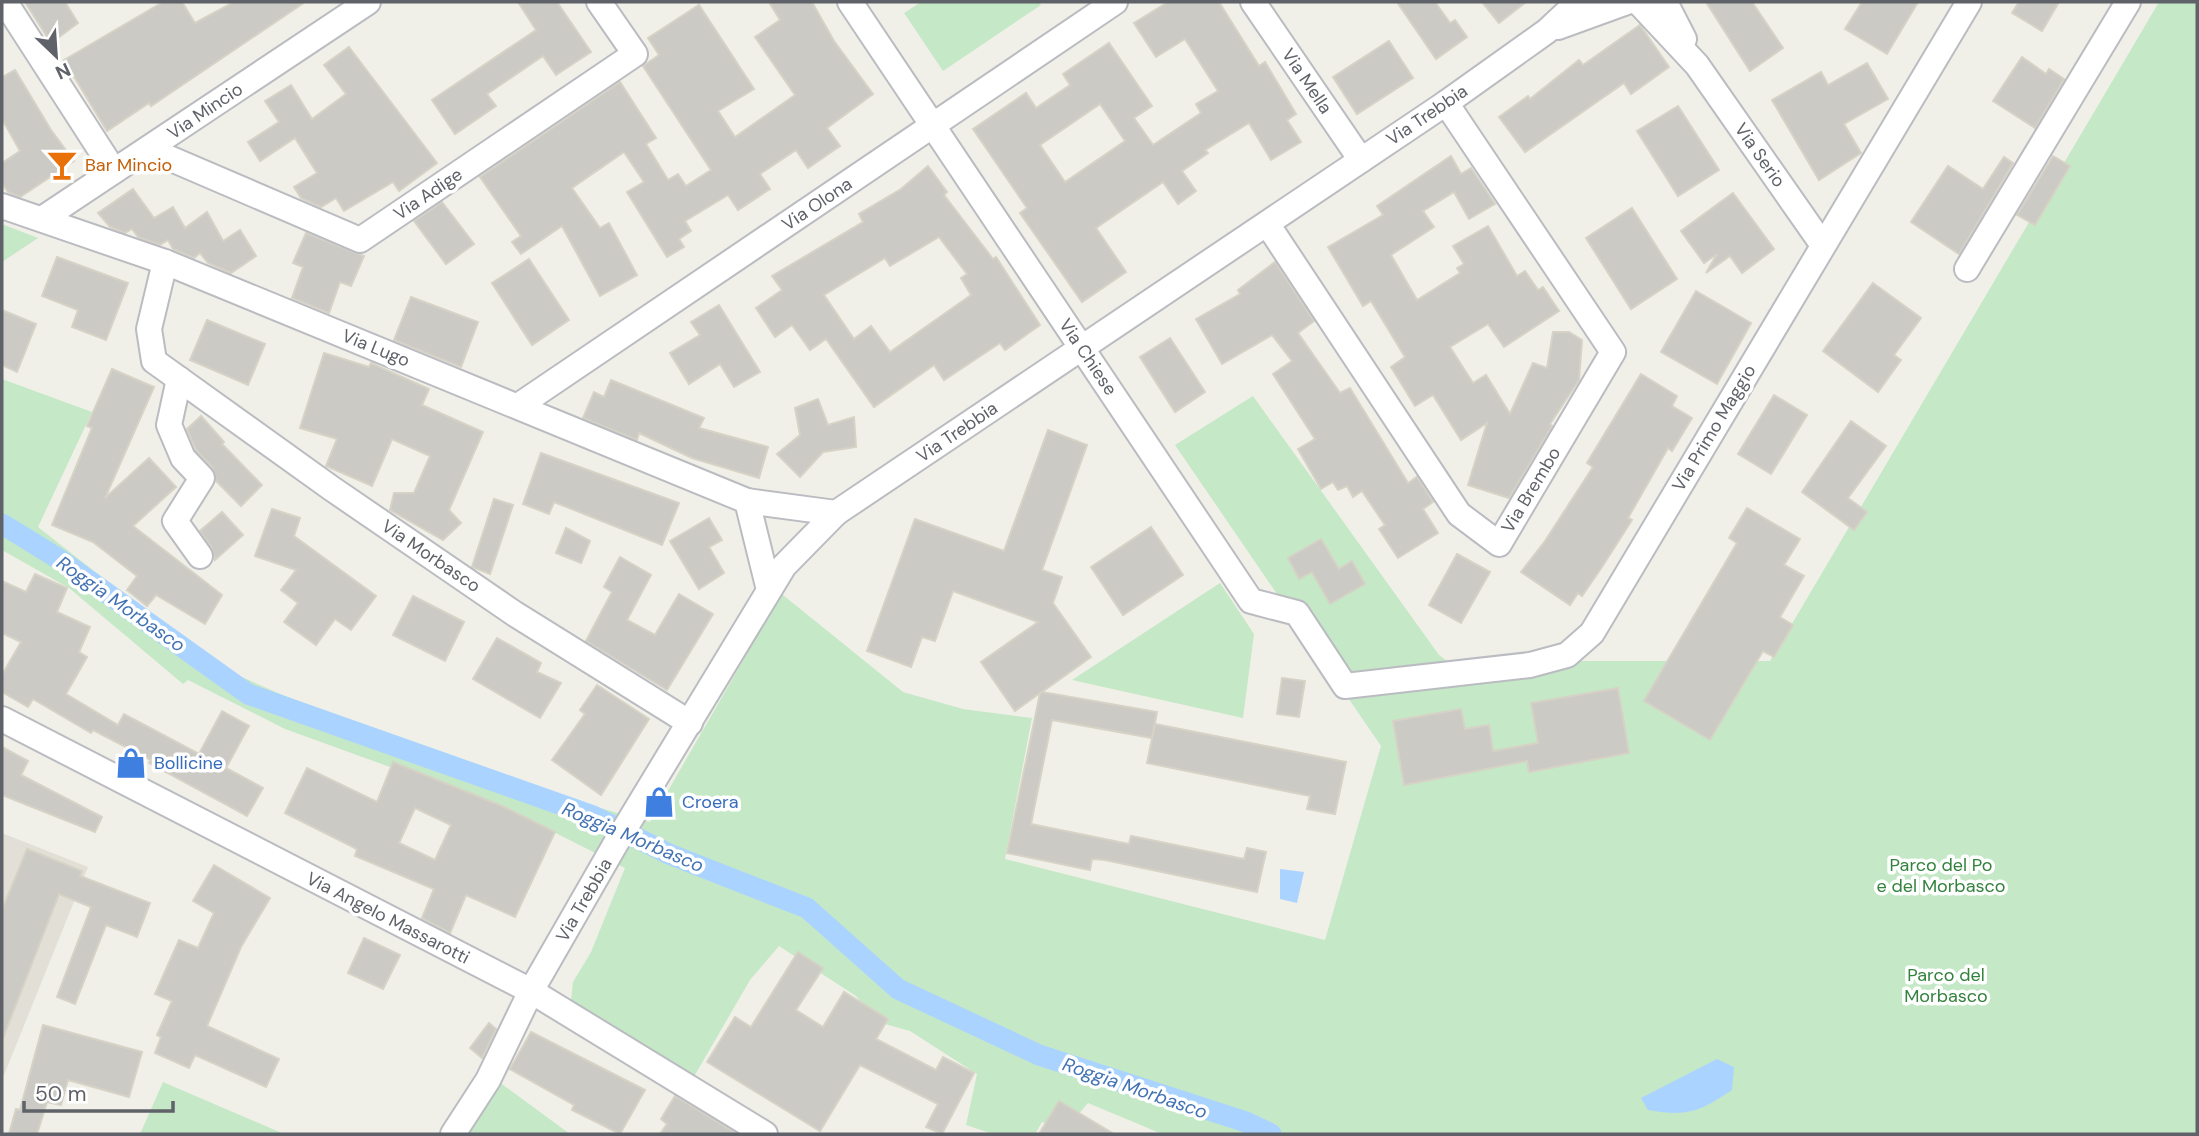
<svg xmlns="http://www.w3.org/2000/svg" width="2199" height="1136" font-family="'DM Sans',sans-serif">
<rect width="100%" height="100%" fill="#f1f0e8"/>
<!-- education -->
<path fill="#e1dfd6" d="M2,833L88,867L2,1080Z"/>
<!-- green -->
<g fill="#c5e8c7">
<path d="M921,2H1039L1041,5L943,71L904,13Z"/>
<path d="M2159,2H2197V1134H1162L1088,1103L1065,1130L1042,1122L1035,1134H993L966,1125L977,1074L910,1031L878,1022L856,996L779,946L750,980L692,1080L571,1000L573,982L591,952L625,868L514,812L285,729L188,680L183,684L69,588L2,550V379L92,412L38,527L212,664L285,696L407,742L554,795L650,822L748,652L778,591L903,692L963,709L1032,718L1005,859L1325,940L1381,746L1175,445L1253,396L1439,655L1447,661H1770Z"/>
<path d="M2,224L38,238L2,262Z"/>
<path d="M1220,583L1254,634L1243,718L1072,680Z"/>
<path d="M163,1082L284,1134H140Z"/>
<path d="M499,1082L570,1134H465Z"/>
</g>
<!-- water -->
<g fill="#aad4ff">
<path d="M1280,869L1304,872L1297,903L1280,899Z"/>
<path d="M1717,1059L1734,1067L1732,1090C1699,1112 1687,1117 1648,1110L1641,1098Z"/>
</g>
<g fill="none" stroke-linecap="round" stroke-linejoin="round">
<!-- canal -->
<path stroke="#aad4ff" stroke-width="21" d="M2,524L59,559L248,694L593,816L669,854L807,908L898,989L1039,1055L1246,1122L1271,1134"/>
</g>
<!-- building -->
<g fill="#cccac5" stroke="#d6d2c6" stroke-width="2" fill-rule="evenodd">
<path d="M25,2H65L78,23L51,43Z"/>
<path d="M163,2H182L195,23L234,2H305L151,106L149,103L107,131L64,60Z"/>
<path d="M518,2H557L591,52L556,75L543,56L487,94L496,106L455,134L432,100L536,30Z"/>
<path d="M769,2H812L834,41L873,94L827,128L840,146L808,168L796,150L760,174L770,189L738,210L728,195L685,221L691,231L679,239L684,247L667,257L627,192L644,182L624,152L572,188L600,228L609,223L637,275L600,296L562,226L521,254L512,242L521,236L480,177L620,82L656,138L646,144L668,180L678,174L686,186L711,170L643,66L659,55L648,38L699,5L754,89L718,111L735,137L795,95L755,37L780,20Z"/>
<path d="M1168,2H1219L1259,66L1265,62L1296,114L1287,120L1301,142L1271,160L1249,123L1205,150L1208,153L1182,171L1196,191L1178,204L1163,182L1096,228L1126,272L1082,302L1020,213L1027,208L973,129L1026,93L1036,108L1070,85L1063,74L1109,43L1152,106L1134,118L1153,145L1201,113L1196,104L1218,91L1185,39L1156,57L1134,23ZM1100,104L1125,141L1065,182L1040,145Z"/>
<path d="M1397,2H1435L1450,23L1455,20L1467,37L1436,59Z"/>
<path d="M1482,2H1526L1499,23Z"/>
<path d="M1706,2H1752L1783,48L1750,71Z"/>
<path d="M1862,2H1918L1887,54L1845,29Z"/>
<path d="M2019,2H2059L2042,31L2012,13Z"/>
<path d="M1640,25L1669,67L1631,94L1624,83L1525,152L1499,117L1528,96L1530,99L1579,60L1583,65Z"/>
<path d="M1389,41L1413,78L1357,114L1333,77Z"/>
<path d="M349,47L437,163L399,191L393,182L344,211L336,198L321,207L301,198L294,187L317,173L295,138L260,161L248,142L279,122L265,101L291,85L312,119L346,94L324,65Z"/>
<path d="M2022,57L2046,74L2049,69L2064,79L2035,128L1993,101Z"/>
<path d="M1867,63L1888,99L1844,124L1861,153L1819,180L1772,100L1821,72L1828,85Z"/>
<path d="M15,70L51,130L74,161L20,197L8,192L2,183V163L20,151L2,119V77Z"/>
<path d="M1678,106L1719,170L1678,196L1637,131Z"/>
<path d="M1451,156L1461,174L1471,168L1495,204L1469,219L1454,192L1423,211L1434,227L1391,255L1417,300L1460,273L1457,268L1464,264L1453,246L1488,226L1517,276L1525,271L1538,290L1543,287L1559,311L1504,347L1488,324L1450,347L1473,383L1486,375L1510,414L1533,363L1547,368L1553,332H1569L1582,340L1579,380L1550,424L1552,426L1509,498L1468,485L1487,423L1461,440L1433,395L1415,406L1391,367L1405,357L1371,301L1363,306L1328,247L1383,215L1377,206Z"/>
<path d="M2053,156L2070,166L2035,225L2017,215Z"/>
<path d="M2004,157L2013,163L1959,254L1911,222L1948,166L1983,189Z"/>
<path d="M928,166L947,192L944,195L993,259L996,257L1040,325L1005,350L1000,343L944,380L934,365L874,407L826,339L810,350L792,325L775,337L756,308L782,290L772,276L863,222L859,214L901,189ZM939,237L967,274L961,278L971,295L890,352L871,326L854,339L824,295L885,258L890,266Z"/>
<path d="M133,189L154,218L173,207L185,228L207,212L223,241L240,230L256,256L231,273L208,263L200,253L194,258L173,249L168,240L160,245L138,237L132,229L125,233L110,227L98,213Z"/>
<path d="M1733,193L1774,249L1742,273L1730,256L1706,273L1717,254L1704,263L1681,231Z"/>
<path d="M442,202L474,244L446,264L414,221Z"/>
<path d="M1632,208L1677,279L1631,309L1586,238Z"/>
<path d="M306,233L364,256L351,286L340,282L329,313L292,298L303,267L293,263Z"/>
<path d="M57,257L128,283L106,340L72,327L78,310L42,296Z"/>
<path d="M529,259L569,320L532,345L492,283Z"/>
<path d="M1275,262L1314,321L1298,333L1340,393L1350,388L1408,483L1417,477L1433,502L1423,509L1438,533L1398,558L1379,529L1385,525L1362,491L1353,497L1347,486L1338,490L1333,482L1321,489L1298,449L1315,439L1273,374L1292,361L1272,335L1222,364L1196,319L1240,294L1238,290Z"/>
<path d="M1873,283L1921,318L1894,355L1901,360L1878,392L1823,351Z"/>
<path d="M1696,291L1751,323L1717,384L1661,352Z"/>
<path d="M411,297L478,322L461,367L394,340Z"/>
<path d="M719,305L760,372L734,387L720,364L689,384L670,353L700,335L691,322Z"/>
<path d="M2,310L36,324L17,372L2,365Z"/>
<path d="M207,320L265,344L248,385L190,360Z"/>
<path d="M1170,338L1205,392L1175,412L1140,357Z"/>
<path d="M324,353L369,367L371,363L429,389L422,405L483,432L449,510L461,523L443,540L390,510L394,493H414L430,456L392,439L372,486L326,466L337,439L300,428Z"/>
<path d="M112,369L154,387L105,498L149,458L176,487L133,526L222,595L205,624L156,595L147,606L127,590L137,576L93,542L52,525L92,428L87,426Z"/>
<path d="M1641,374L1677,396L1672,406L1692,418L1672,451L1668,448L1628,518L1632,520L1602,567L1582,596L1578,593L1570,605L1521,572L1545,541L1593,467L1587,463Z"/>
<path d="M611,380L704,418L699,428L768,447L759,478L692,458L639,433L637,440L583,418L594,392L604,397Z"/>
<path d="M1774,395L1807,415L1771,474L1738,454Z"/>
<path d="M818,399L828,425L854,417L856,447L823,452L800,477L777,454L800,435L795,408Z"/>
<path d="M201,416L224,442L222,444L262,485L241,506L216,481L213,468L196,450L187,429Z"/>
<path d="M1851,421L1886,446L1848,498L1867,512L1854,530L1802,492Z"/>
<path d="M1048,430L1087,445L1042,570L1062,577L1053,603L1091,657L1042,692L1157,712L1152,738L1052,720L1031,824L1129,844L1131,836L1244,859L1247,848L1266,852L1257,892L1105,860L1092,859L1090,870L1007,853L1040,693L1015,711L981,662L1038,622L953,591L935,641L922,637L911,667L867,651L915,519L1004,551Z"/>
<path d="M541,453L679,503L662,545L554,502L549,514L523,504Z"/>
<path d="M494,499L513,505L490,574L472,567Z"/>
<path d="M1747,508L1800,539L1784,565L1804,576L1780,617L1793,625L1774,657L1763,651L1710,740L1644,701L1737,543L1729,538Z"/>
<path d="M272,509L300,518L294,536L376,596L351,630L335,619L316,645L284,622L298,603L281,590L296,570L255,556Z"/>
<path d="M222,512L243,535L215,560L212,548L200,531Z"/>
<path d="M709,518L722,540L709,547L724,573L699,589L670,541Z"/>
<path d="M1151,527L1183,575L1123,615L1091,567Z"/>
<path d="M566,528L590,541L581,563L556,553Z"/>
<path d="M1321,539L1339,569L1352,561L1365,584L1330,604L1312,572L1299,579L1288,558Z"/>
<path d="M1457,554L1490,572L1461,623L1429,605Z"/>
<path d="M620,557L651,575L627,620L655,635L679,594L713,614L667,690L586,641L612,592L604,587Z"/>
<path d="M35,574L67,588L57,612L90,627L79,652L87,657L66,694L118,725L124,714L199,754L222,711L249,726L226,768L263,788L247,816L149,763L151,760L93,730L91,733L33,699L28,707L2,692V675L21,642L2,633V581L26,592Z"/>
<path d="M413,596L464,622L445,661L393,635Z"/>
<path d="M497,638L541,663L537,672L561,683L540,718L473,679Z"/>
<path d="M1282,678L1305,681L1299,717L1277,714Z"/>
<path d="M597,685L649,719L601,795L552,760L585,714L580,710Z"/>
<path d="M1618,688L1629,753L1529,772L1527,761L1404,785L1393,721L1461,709L1465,729L1489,725L1493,751L1538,743L1531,703Z"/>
<path d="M1155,724L1346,762L1335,814L1307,809L1310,796L1147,763Z"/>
<path d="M2,747L28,761L21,775L102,817L95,832L2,795Z"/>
<path d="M393,762L502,806L555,832L515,917L466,895L450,933L422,918L434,889L355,856L357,849L285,813L307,768L377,802ZM415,808L451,825L435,860L399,843Z"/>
<path d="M27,849L82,871L80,876L150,903L137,937L106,925L75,1004L57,997L91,907L59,894L3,1038L2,910Z"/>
<path d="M214,865L270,898L241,947L207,1026L279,1059L266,1087L195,1055L189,1068L155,1053L161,1037L157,1035L172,1001L155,994L179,940L198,948L214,913L193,901Z"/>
<path d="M364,938L400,955L383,989L348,973Z"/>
<path d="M798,952L823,968L796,1010L823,1027L844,992L888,1019L876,1039L936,1070L943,1057L974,1073L942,1134L926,1127L938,1104L860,1065L820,1131L707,1062L735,1017L751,1027Z"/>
<path d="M489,1023L496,1029L482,1058L470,1048Z"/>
<path d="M43,1025L142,1052L129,1097L68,1080L61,1105L47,1102L37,1134H9L16,1109L20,1110Z"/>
<path d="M531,1032L645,1090L620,1134L572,1110L574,1105L510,1069Z"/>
<path d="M675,1096L737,1134H660L667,1124L661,1119Z"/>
<path d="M1059,1101L1114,1134H1039Z"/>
</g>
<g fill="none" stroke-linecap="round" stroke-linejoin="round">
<defs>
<g id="minor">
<path d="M5,2L114,171"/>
<path d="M850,2L1251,601L1297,613L1345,686L1530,665L1567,655L1592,633L1969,2"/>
<path d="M1253,2L1361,160"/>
<path d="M1665,2L1684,39"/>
<path d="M1639,3L1697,65L1822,244"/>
<path d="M1558,27L1627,2"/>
<path d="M148,149L360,240L635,54L599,2"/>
<path d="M2,206L165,262L747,501L769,590"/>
<path d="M42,219L368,2"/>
<path d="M1268,225L1459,514L1499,544L1613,352L1446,103"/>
<path d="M165,262L149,329L154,361L331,488L515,614L690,723"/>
<path d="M1967,269L2128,2"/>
<path d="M179,379L169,425L183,458L202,478L175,521L200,556"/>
<path d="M518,406L1115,2"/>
<path d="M747,501L836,513"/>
<path d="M2,719L531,991L765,1134"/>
<path d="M453,1134L488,1080L531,991L616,843L784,566L836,513L1446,103L1547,31L1578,2"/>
</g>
</defs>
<!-- minor casing -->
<use href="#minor" stroke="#babcc1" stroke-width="28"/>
<!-- minor -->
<use href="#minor" stroke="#fff" stroke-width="24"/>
</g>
<!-- icons -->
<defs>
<symbol id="bar-bare" viewBox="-9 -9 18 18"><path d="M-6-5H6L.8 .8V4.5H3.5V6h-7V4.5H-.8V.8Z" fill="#e8710a" stroke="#fff" stroke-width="2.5" paint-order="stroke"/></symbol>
<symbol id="shop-bare" viewBox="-9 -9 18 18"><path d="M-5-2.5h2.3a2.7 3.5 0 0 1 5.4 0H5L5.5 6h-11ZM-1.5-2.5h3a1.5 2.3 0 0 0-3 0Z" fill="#3f7fe0" stroke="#fff" stroke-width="2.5" paint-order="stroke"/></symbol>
</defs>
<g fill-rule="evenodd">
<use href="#bar-bare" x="40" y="143" width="44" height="44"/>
<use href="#shop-bare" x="109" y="741" width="44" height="44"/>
<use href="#shop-bare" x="637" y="780" width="44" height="44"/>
</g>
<g text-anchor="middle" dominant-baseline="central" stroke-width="7" stroke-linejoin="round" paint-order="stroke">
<!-- street labels -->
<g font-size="18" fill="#5f6268" stroke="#fff">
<text transform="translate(1307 81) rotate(56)">Via Mella</text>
<text transform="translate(205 111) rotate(-34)">Via Mincio</text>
<text transform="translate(1427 115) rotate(-34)">Via Trebbia</text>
<text transform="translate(1760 155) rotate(55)">Via Serio</text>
<text transform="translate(428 194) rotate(-34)">Via Adige</text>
<text transform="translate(817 204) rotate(-34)">Via Olona</text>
<text transform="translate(376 348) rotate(22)">Via Lugo</text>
<text transform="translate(1088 357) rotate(56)">Via Chiese</text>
<text transform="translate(1714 428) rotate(-59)">Via Primo Maggio</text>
<text transform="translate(957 432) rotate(-34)">Via Trebbia</text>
<text transform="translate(1531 490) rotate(-59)">Via Brembo</text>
<text transform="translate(431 556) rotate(34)">Via Morbasco</text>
<text transform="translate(584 900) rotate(-60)">Via Trebbia</text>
<text transform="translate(388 918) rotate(27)">Via Angelo Massarotti</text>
</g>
<!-- food labels -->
<g font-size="18" fill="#c56008" stroke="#fff" text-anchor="start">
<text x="85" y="165">Bar Mincio</text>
</g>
<!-- shop labels -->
<g font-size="18" fill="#366cbe" stroke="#fff" text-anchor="start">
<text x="154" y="763">Bollicine</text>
<text x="682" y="802">Croera</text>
</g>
<!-- park labels -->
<g font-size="18" fill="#33823d" stroke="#fff">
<text x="1941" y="865">Parco del Po<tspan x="1941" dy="21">e del Morbasco</tspan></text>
<text x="1946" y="975">Parco del<tspan x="1946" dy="21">Morbasco</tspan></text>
</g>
<!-- water labels -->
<g font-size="19" font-style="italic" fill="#4372b4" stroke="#fff">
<text transform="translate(121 604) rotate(35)">Roggia Morbasco</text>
<text transform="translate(633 837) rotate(23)">Roggia Morbasco</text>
<text transform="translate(1135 1088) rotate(19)">Roggia Morbasco</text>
</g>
</g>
<!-- border -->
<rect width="2199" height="1136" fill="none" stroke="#5f6268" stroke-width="7"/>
<!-- north arrow -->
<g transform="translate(56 56) rotate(155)" stroke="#ffffff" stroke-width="5" paint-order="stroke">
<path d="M0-5L12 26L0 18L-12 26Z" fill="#5f6268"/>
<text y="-10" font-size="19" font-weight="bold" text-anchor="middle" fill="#5f6268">N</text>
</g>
<!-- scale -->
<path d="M24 1101v10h149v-10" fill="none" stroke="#5f6268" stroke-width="3.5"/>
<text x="35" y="1101" font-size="21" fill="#5f6268" stroke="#ffffff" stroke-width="5" paint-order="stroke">50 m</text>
</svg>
